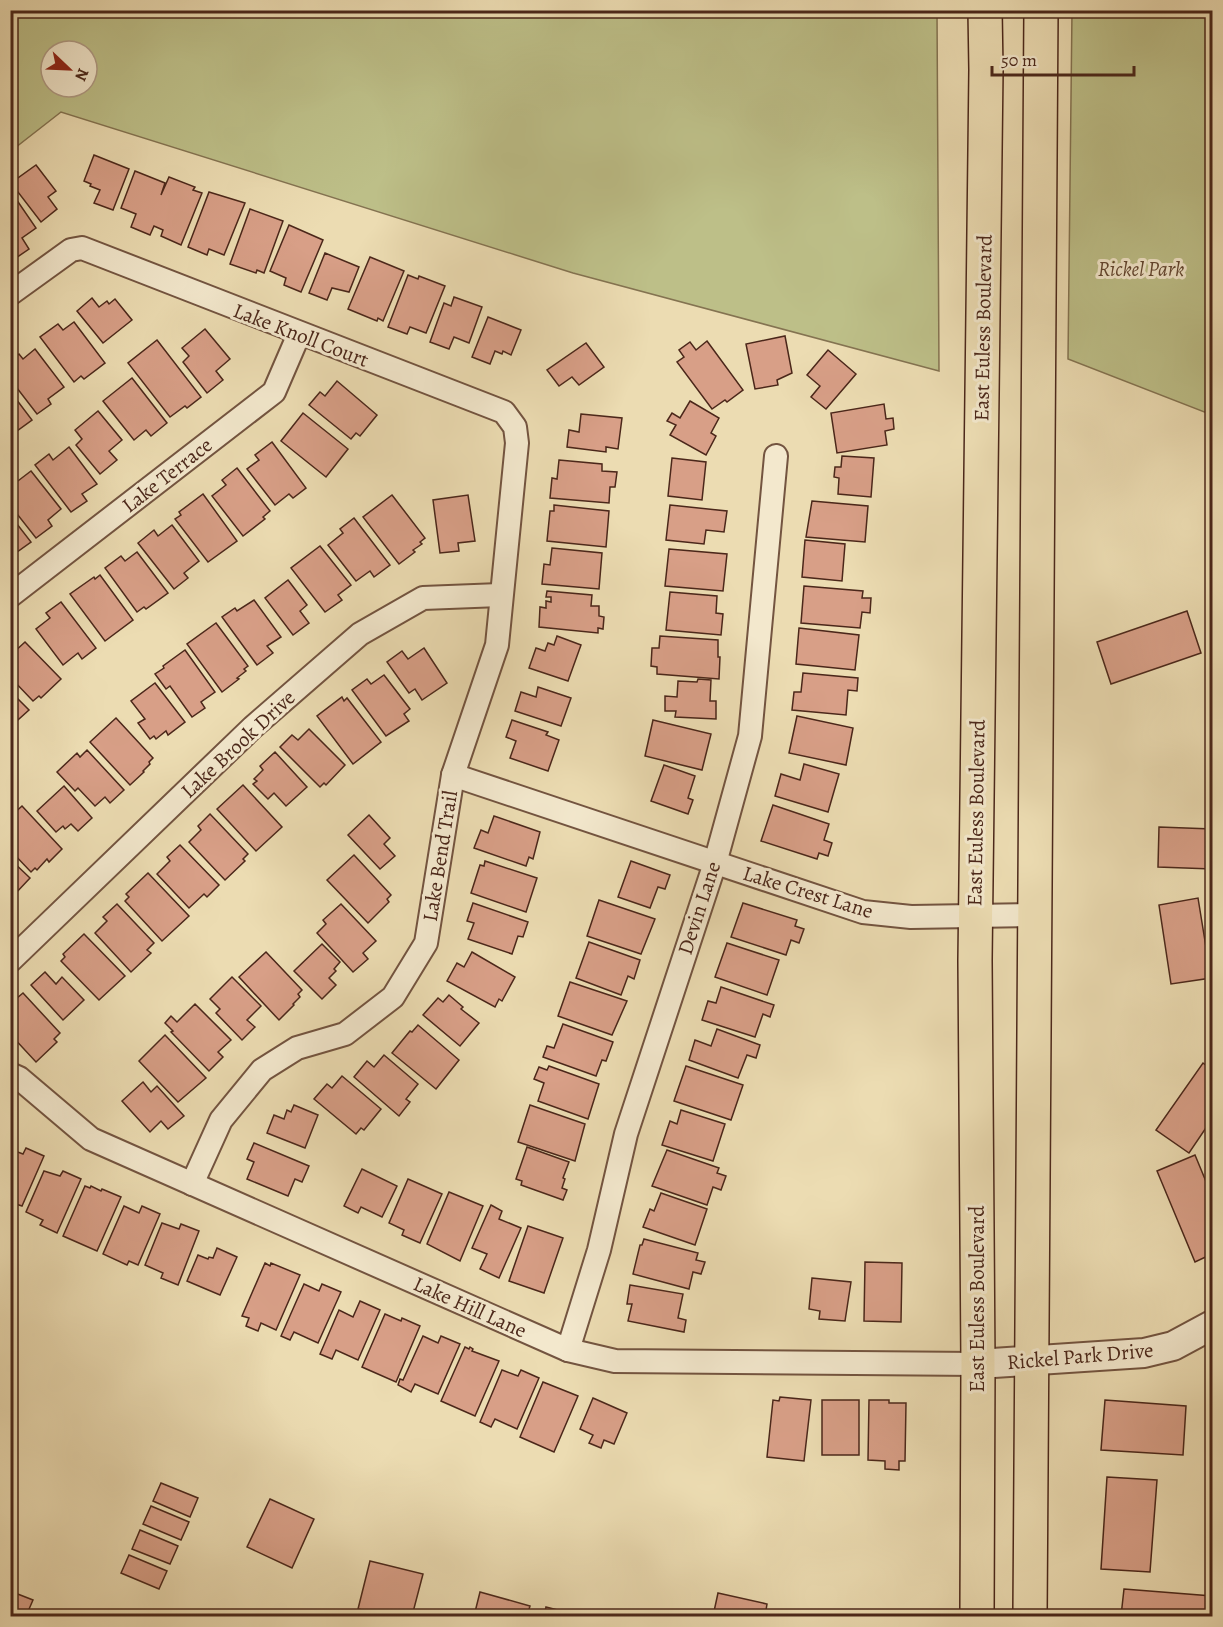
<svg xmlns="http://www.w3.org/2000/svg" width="1223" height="1627" font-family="Alegreya,serif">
<rect width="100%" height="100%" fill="#ecdcb2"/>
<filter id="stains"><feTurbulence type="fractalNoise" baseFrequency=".00333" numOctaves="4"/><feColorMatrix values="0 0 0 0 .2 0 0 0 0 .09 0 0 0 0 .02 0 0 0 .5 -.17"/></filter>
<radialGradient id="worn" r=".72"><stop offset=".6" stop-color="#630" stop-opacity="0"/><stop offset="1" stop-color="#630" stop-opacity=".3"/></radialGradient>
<!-- green -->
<g fill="#bdbf88" stroke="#847351" stroke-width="1.5" fill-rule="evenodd">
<path d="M11,10L937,11L939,371L573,273L61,112L11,151ZM51,51H87V87H51Z"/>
<path d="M1072,11H1212V415L1068,359Z"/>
</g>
<!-- building -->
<g fill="#d89f87" stroke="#4b271a" stroke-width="1.5">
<path d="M94,155L129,169L113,210L94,203L100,190L90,186L91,184L84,181Z"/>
<path d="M36,165L56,191L48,197L57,209L41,222L11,183Z"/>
<path d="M135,171L165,183L161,195L169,177L195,187L193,190L202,193L181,245L161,236L163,230L154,226L150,235L131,227L136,214L121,208Z"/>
<path d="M209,192L245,203L224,255L209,249L207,255L188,247Z"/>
<path d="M14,196L36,228L22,238L29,249L13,260L10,257V199Z"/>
<path d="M250,209L283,221L264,273L257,270L256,273L230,264Z"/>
<path d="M289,225L323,240L301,292L284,285L286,278L270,271Z"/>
<path d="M325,253L359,267L349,292L332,288L327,300L309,293Z"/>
<path d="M370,257L404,271L383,321L378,318L377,321L348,309Z"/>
<path d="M408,275L418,279L419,276L445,286L426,333L410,327L407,334L388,327Z"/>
<path d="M454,297L482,307L469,343L454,337L449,349L430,342L444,303L451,306Z"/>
<path d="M92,298L99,307L107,301L109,304L115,299L132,320L103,343L77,311Z"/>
<path d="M488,317L521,330L511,355L503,351L502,354L495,351L490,364L472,357Z"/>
<path d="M74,322L105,363L84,379L81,376L74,382L40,337L58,324L63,330Z"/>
<path d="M205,329L230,359L216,371L223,380L207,393L183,362L189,356L182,348Z"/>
<path d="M785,336L792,373L777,380L778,385L755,389L746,344Z"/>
<path d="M157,340L201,397L187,408L185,406L170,417L128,363Z"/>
<path d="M707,341L743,390L727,402L725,400L712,409L677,362L684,357L679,350L690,342L696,350Z"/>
<path d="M586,343L604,367L579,385L572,377L559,386L547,370Z"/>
<path d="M35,349L64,387L48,399L51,404L37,414L10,379V361L19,354L23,359Z"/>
<path d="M828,350L856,374L826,409L811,397L820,386L807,375Z"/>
<path d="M132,378L167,423L151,436L146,430L134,440L103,401Z"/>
<path d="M337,381L377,415L360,436L356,433L351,439L309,405L320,392L325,396Z"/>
<path d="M10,391L32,420L10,436Z"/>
<path d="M690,401L719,418L711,433L716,436L706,455L670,435L676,425L667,421L672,413L680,418Z"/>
<path d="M884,404L886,419L893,418L894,429L885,431L887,445L837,453L831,413Z"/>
<path d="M98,411L122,440L109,451L117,460L100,474L76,445L82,439L75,430Z"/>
<path d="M303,413L348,449L326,477L281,441Z"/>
<path d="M581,414L622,418L618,449L606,447V452L567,447L569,430L579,432Z"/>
<path d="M272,442L306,488L293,498L289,494L275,505L247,469L259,460L255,455Z"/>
<path d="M69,447L97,484L82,494L87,501L71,512L35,465L49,454L53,460Z"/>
<path d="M842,456L874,458L871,497L838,494L839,478L834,477L835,467H841Z"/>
<path d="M672,458L706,462L702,500L668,496Z"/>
<path d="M559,460L602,464V471L617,472L615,487H610L609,503L550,498L552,478L557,479Z"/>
<path d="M237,468L270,511L263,517L265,519L243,536L212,496L226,485L222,480Z"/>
<path d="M31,471L61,509L48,520L52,526L36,538L10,505V487Z"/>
<path d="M203,494L237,541L208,562L175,519L181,515L179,512Z"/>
<path d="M392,495L425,538L420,542L422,544L413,550L415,552L399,564L363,517Z"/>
<path d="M468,495L475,541L458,543L459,551L440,553L433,500Z"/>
<path d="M812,501L868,506L865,542L806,537Z"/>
<path d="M554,505L609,511L606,547L547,541L550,511H554Z"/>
<path d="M670,505L727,511L724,532L706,530L704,544L666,540Z"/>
<path d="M10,515L31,542L10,557Z"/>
<path d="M354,518L390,565L374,577L370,571L356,581L328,545L343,533L340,529Z"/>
<path d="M172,525L199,561L184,573L188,578L174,589L138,543L154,530L158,536Z"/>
<path d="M805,540L845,544L842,581L802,577Z"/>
<path d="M320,546L351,585L338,595L342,600L325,612L291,568Z"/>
<path d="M552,548L602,553L599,589L542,584L544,564L550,565Z"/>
<path d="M669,549L727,554L723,591L665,586Z"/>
<path d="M137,552L168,593L146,609L144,607L137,612L105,568L121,556L125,561Z"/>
<path d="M100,575L133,620L105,641L70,594L94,577L95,579Z"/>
<path d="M288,580L307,605L300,611L309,623L293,635L265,598Z"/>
<path d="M804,586L863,591L862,598H871L870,613L862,612L860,628L801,623Z"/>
<path d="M547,591L592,595L591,606H599V616L604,617L603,629L598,628V633L539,627L540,607L546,608V601L551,602V597H546Z"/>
<path d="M670,592L717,596L716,613L723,614L721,635L666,630Z"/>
<path d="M254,600L281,637L267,646L273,653L257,665L222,617L235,608L237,611Z"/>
<path d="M61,602L96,648L82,659L78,653L63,665L36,629L50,618L46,613Z"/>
<path d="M1187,611L1201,653L1111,684L1097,642Z"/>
<path d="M216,623L248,666L244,669L246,671L237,678L239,679L222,692L187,644Z"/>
<path d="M799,628L859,635L855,670L796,664Z"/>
<path d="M557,636L581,645L568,681L529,668L536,648L545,651L548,643L554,645Z"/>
<path d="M660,636L718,640V657H720L719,679L657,674V667L651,666L652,648H659Z"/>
<path d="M25,642L61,679L41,698L39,696L33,701L10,677V651L13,653Z"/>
<path d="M424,648L447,683L422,700L415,689L409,693L387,662L402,651L408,659Z"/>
<path d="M185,650L215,692L201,702L205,708L192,717L170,686L166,689L155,674L164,668L163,666Z"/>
<path d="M803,673L858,678L857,691L848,690L846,715L792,710L794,692H801Z"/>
<path d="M384,675L410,709L404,714L409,721L386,736L352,690L367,679L371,684Z"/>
<path d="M698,679L711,680L710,701H716V719L675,717L676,711H665V696L677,697L678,681L697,682Z"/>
<path d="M155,683L185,722L168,735L166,731L156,739L154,736L150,739L138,723L145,719L131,701Z"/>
<path d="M538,687L571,698L561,726L515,711L521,692L536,697Z"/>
<path d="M10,691L29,710L10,727Z"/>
<path d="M342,697L344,701L347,698L381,742L353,764L317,716Z"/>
<path d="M797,716L853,728L846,765L789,753Z"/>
<path d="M116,718L153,758L149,762L150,764L143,771L144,772L130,785L90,742Z"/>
<path d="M512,720L548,732L546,735L559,740L548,771L510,758L516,741L506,737Z"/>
<path d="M653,720L711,734L702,770L645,756Z"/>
<path d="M309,729L345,765L326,785L324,783L320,787L280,747L292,735L298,740Z"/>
<path d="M87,750L124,790L110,803L105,797L95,806L78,788L75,791L57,772L77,753L80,757Z"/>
<path d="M275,752L307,787L286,806L274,793L268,799L253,784L257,781L254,779L263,770L260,766Z"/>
<path d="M804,764L839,774L828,812L775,796L781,774L800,780Z"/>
<path d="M664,765L695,776L688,798L693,800L688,814L651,801Z"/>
<path d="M243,785L282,827L256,851L217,809Z"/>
<path d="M64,786L92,818L78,831L71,824L65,829L63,826L56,832L37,811Z"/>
<path d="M773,805L829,824L824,840L832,843L828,856L819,853L817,859L761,841Z"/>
<path d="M22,806L62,849L49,862L47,859L37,870L35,868L31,872L10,850V817Z"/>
<path d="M210,814L248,854L243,859L245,861L225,880L189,842L201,830L198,826Z"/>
<path d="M369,815L390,838L384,844L395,856L380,869L348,835Z"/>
<path d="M494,816L540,832L533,859L529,857L526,866L474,848L481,830L488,833Z"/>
<path d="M1159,827L1212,829V869L1158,867Z"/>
<path d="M180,845L219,885L207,897L204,894L189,908L157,874L170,861L167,857Z"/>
<path d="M354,855L391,895L387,899L389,902L368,923L327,880Z"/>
<path d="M10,859L30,878L15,894L10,889Z"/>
<path d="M485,861L537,878L526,912L471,893L480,865L484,866Z"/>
<path d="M631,861L670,875L665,889L658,887L650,908L618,897Z"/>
<path d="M148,873L189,916L162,941L125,901L129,897L126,894Z"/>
<path d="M1198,898L1211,978L1171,984L1159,905Z"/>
<path d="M599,900L655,919L641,954L587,936Z"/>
<path d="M473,903L528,922L523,937L518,936L512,954L468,939L474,923L467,921Z"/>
<path d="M743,903L797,920L795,926L804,929L799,943L791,940L786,955L731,937Z"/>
<path d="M117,904L154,943L147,950L151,953L131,972L95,933L107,921L103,917Z"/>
<path d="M341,904L376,941L363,953L368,959L353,972L317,933L326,924L323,920Z"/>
<path d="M84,934L125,976L99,1000L61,961L65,957L63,954Z"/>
<path d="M589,942L640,960L634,979L628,976L621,995L576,978Z"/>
<path d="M727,943L779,960L767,995L715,977Z"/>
<path d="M322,944L340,962L334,969L336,971L329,978L336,985L322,999L294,971Z"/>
<path d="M266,952L302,990L298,994L300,997L293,1004L294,1005L279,1020L239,977Z"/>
<path d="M472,952L515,977L502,1001L499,999L495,1007L447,981L457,963L464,967Z"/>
<path d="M45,972L56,984L62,977L84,1000L63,1020L31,985Z"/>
<path d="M232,977L261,1006L247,1020L255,1027L242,1040L216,1013L220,1009L210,999Z"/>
<path d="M570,982L627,1001L612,1035L558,1016Z"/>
<path d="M721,987L774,1005L770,1017L763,1014L755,1037L702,1020L708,1001L716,1003Z"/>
<path d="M23,993L60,1033L54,1039L57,1042L36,1062L10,1034V1014L14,1012L10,1008V1004Z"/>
<path d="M449,995L463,1007L461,1009L479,1023L460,1046L423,1015L438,998L443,1002Z"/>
<path d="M195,1004L231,1040L218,1052L223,1057L209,1071L171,1032L173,1031L165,1023L171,1016L177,1022Z"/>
<path d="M563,1024L613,1042L606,1061L602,1060L596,1076L543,1057L547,1046L554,1048Z"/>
<path d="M418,1025L459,1060L436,1089L392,1053L410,1031L412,1032Z"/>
<path d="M717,1029L760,1045L756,1058L747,1055L738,1078L689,1060L695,1040L711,1046Z"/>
<path d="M165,1035L206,1078L178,1102L139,1061Z"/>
<path d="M384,1055L418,1084L406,1099L410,1102L399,1116L354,1077L367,1061L374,1067Z"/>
<path d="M1203,1063L1212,1070V1119L1189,1153L1156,1130Z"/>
<path d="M549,1066L599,1084L588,1119L538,1101L544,1083L534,1079L539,1067L547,1070Z"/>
<path d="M686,1066L743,1085L731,1120L674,1101Z"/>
<path d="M342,1076L381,1109L364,1130L361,1128L356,1134L314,1099L327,1084L332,1088Z"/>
<path d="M143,1082L151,1092L157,1086L184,1116L168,1129L161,1121L150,1132L122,1101Z"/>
<path d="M294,1105L318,1115L305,1148L267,1133L274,1115L284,1119L287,1110L291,1112Z"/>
<path d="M530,1105L585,1124L575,1161L518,1142Z"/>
<path d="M681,1110L725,1124L713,1161L662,1145L670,1121L677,1124Z"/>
<path d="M254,1143L309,1166L302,1182L295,1179L288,1196L247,1179L254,1162L247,1159Z"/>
<path d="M527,1147L569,1162L563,1178L565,1179L562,1188L567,1190L563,1200L521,1185L522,1181L516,1179Z"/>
<path d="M26,1148L44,1156L22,1206L13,1203L12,1206L10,1149L23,1154Z"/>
<path d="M667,1150L719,1168L717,1173L726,1176L721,1190L713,1187L707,1205L652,1186Z"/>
<path d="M1195,1155L1212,1196V1254L1195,1262L1157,1171Z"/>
<path d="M362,1169L397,1186L382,1217L361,1207L358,1213L344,1206Z"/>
<path d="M44,1171L60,1176L63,1171L81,1179L57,1233L40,1225L43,1220L26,1212Z"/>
<path d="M408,1179L442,1194L420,1243L402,1235L404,1230L389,1223Z"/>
<path d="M85,1186L90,1188L91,1186L101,1191L102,1189L121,1197L97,1251L63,1236Z"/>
<path d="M449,1192L483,1206L460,1261L427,1244Z"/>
<path d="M661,1193L707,1209L695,1245L643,1227L650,1209L654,1211Z"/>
<path d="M491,1205L502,1211L499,1219L521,1228L499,1278L480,1269L487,1254L472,1248Z"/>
<path d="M124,1206L139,1213L142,1206L160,1214L138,1265L129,1261L127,1265L103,1254Z"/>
<path d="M162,1223L179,1229L181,1224L199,1231L178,1285L161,1278L163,1273L145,1265Z"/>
<path d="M528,1226L563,1238L544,1293L509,1281Z"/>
<path d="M644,1239L698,1253L696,1260L705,1262L701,1274L693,1272L689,1289L633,1274L640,1245H642Z"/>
<path d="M217,1248L237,1257L220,1295L187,1281L198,1255L208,1259L209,1257L213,1258Z"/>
<path d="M865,1262L902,1263L901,1322L864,1321Z"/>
<path d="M265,1263L270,1266L271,1263L300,1275L276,1330L261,1323L258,1331L246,1326L249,1318L242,1316Z"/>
<path d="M812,1278L851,1282L845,1321L819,1319L820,1311L809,1309Z"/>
<path d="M304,1284L319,1291L322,1284L341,1292L318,1343L294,1332L290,1340L281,1336Z"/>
<path d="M630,1285L683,1294L678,1318L686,1320L684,1332L628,1321L632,1304H627Z"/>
<path d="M360,1301L380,1310L358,1360L336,1350L332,1359L320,1354L339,1310L353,1317Z"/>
<path d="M385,1314L401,1321L402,1318L420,1326L396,1382L362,1367Z"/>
<path d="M423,1336L438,1343L441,1336L460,1344L438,1394L415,1384L411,1392L398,1385L400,1379L403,1380Z"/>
<path d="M465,1347L469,1349L470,1347L473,1349L472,1351L499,1361L475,1416L441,1401Z"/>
<path d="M502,1370L518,1376L521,1370L539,1378L517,1429L495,1419L491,1427L480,1422Z"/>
<path d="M543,1382L578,1396L554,1452L520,1437Z"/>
<path d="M780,1397L811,1400L804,1461L767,1457L773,1400L779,1401Z"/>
<path d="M593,1398L627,1413L614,1444L604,1440L601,1448L589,1443L593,1435L580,1429Z"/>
<rect x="822" y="1400" width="37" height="55"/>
<path d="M869,1400H889V1403H906L905,1461H899V1470L885,1469V1461L868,1460Z"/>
<path d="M1105,1400L1186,1406L1183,1455L1101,1450Z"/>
<path d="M1107,1477L1157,1480L1150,1572L1101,1569Z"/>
<path d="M161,1483L198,1498L190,1517L153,1501Z"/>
<path d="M270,1499L314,1519L292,1568L247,1547Z"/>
<path d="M151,1506L189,1522L181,1540L143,1524Z"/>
<path d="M140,1530L178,1546L170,1564L132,1549Z"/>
<path d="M129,1555L167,1571L159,1589L121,1573Z"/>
<path d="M370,1561L423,1574L412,1616H389L358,1609Z"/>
<path d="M1124,1589L1212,1596V1616H1121Z"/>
<path d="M10,1591L33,1600L26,1616H20L10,1612Z"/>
<path d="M480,1592L530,1606L527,1616H474Z"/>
<path d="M718,1593L767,1604L765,1616H713Z"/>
<path d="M546,1607L581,1616H544Z"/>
</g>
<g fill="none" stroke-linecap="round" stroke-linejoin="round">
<defs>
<g id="minor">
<path d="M10,294L71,250L82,248L504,412L515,427L517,443L497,645L453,775L426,943L393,997L345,1034L297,1048L262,1070L221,1120L192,1184"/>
<path d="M10,596L274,392L299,334"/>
<path d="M453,775L863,912L911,917L1034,915"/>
<path d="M10,961L253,727L360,634L423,598L500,595"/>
<path d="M10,1074L19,1078L91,1139L568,1350L615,1361L978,1364"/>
<path d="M568,1350L599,1250L626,1134L715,863L750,736L776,456"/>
</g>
<path id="tertiary" d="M978,1364L1144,1353L1173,1346L1212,1325"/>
<g id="primary">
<path d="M977,1616L978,1364L975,961L986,70L985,10"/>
<path d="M1030,1616L1041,10"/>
</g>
</defs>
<!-- minor casing -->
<use href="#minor" stroke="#735440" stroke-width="26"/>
<!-- tertiary casing -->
<use href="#tertiary" stroke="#735440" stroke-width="32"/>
<!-- primary casing -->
<use href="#primary" stroke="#4b271a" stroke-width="36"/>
<!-- minor -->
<use href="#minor" stroke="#f3e8cd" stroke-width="22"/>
<!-- tertiary -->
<use href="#tertiary" stroke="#f3e8cd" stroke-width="28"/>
<!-- primary -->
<use href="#primary" stroke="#ecdcb2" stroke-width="33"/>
</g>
<g text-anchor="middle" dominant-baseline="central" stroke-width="6" stroke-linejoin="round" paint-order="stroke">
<!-- park labels -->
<g font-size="21" font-style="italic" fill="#624530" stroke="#f3e8cd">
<text x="1141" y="269">Rickel Park</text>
</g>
<!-- street labels -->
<g font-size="21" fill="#4b271a" stroke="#f3e8cd">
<text transform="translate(983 328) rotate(-89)">East Euless Boulevard</text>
<text transform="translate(301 335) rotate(21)">Lake Knoll Court</text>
<text transform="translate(167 475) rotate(-38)">Lake Terrace</text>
<text transform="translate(238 744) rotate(-43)">Lake Brook Drive</text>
<text transform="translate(976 813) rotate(-89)">East Euless Boulevard</text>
<text transform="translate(440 856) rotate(-81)">Lake Bend Trail</text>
<text transform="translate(808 892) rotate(17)">Lake Crest Lane</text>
<text transform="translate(699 908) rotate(-72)">Devin Lane</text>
<text transform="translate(977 1299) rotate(-90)">East Euless Boulevard</text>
<text transform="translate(470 1307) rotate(24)">Lake Hill Lane</text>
<text transform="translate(1080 1356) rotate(-5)">Rickel Park Drive</text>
</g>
</g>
<!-- margin -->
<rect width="1223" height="1627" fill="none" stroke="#ecdcb2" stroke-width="36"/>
<rect x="12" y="12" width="1199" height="1603" fill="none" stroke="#4b271a" stroke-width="3"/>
<rect x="18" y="18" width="1187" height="1591" fill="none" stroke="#4b271a" stroke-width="1.5"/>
<!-- north arrow -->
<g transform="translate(69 69) rotate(113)"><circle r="28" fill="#f3e8cd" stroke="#b09b85" stroke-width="1.5"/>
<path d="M0-4.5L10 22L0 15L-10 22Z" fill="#8f2418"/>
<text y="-9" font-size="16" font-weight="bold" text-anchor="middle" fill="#4b271a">N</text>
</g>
<!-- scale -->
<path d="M992 66v9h142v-9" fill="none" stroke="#4b271a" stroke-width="3"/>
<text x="1001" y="66" font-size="18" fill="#4b271a" stroke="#f3e8cd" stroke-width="4.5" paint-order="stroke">50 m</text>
<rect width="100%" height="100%" filter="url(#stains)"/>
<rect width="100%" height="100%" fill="url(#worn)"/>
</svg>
